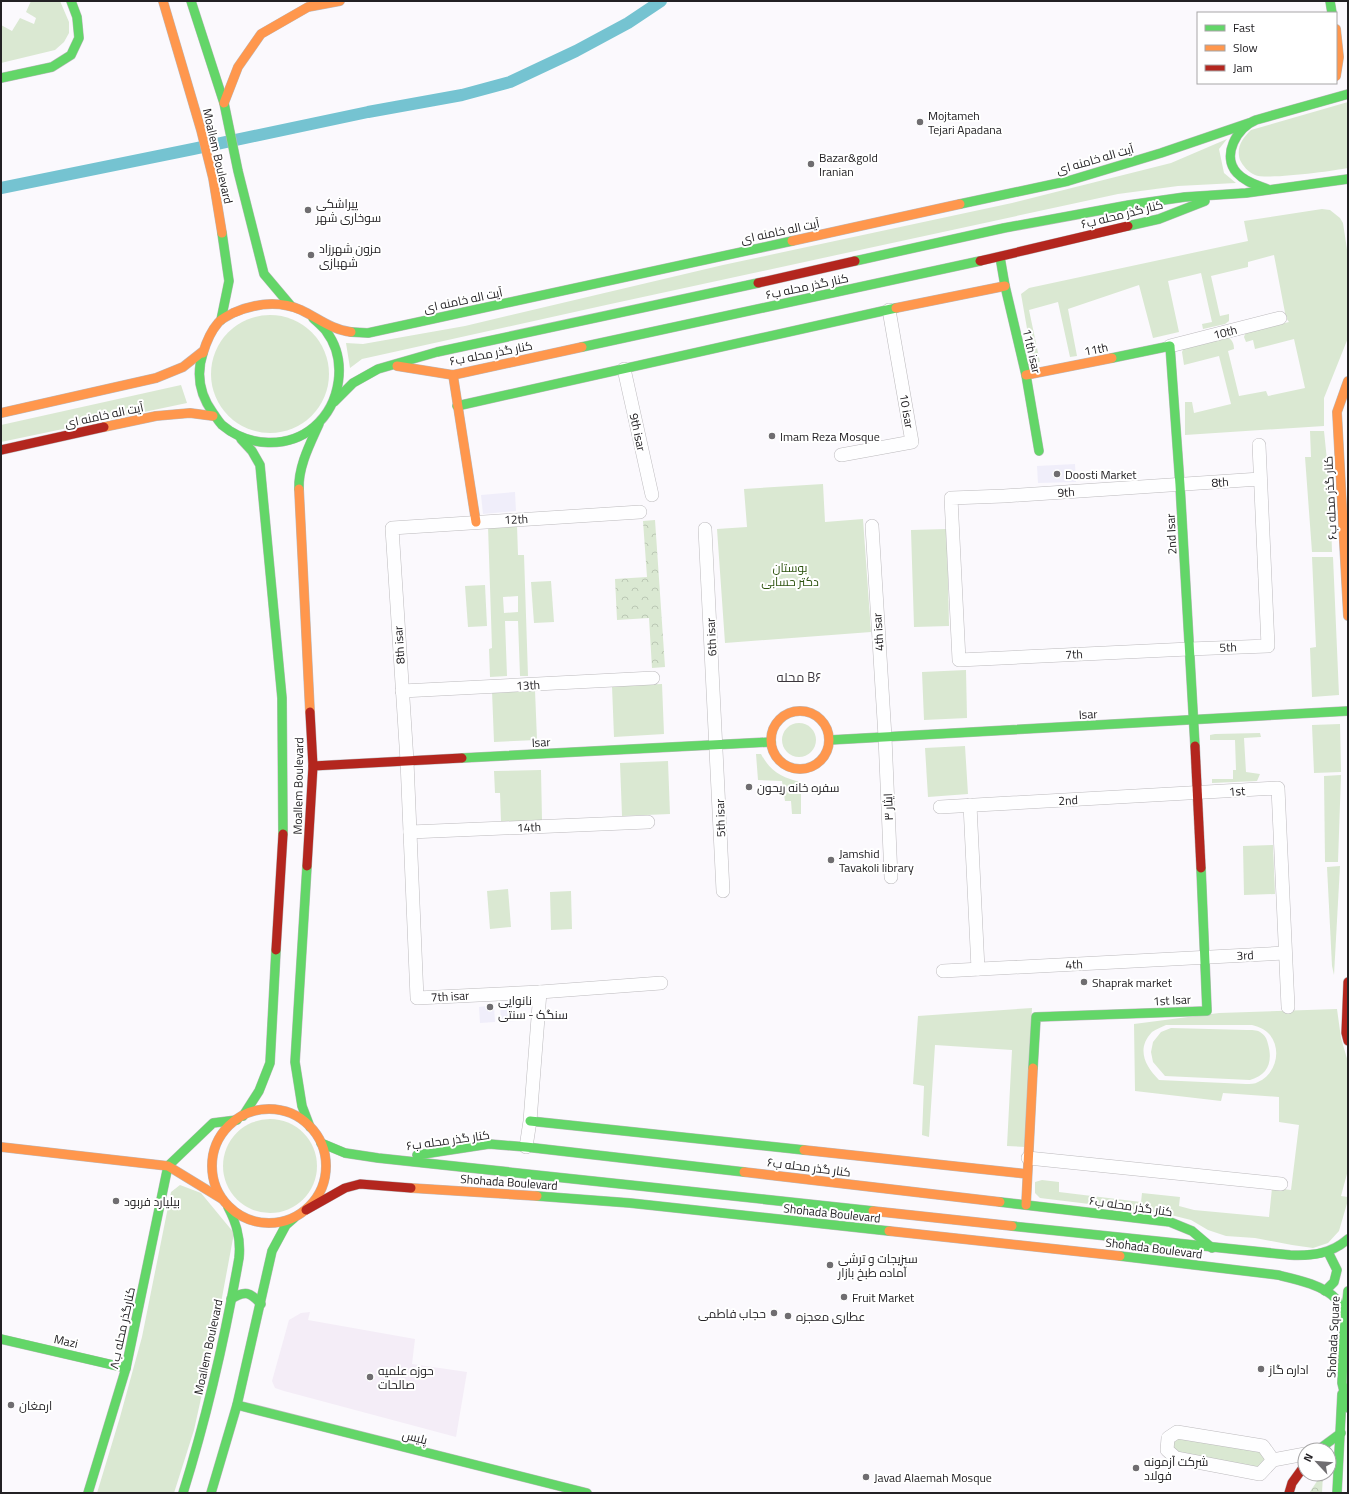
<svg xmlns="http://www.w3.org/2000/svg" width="1349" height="1494" font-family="'Titillium Web',Cairo,sans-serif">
<defs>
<pattern id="forest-crowns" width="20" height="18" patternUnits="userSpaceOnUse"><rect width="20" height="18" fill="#dae8d2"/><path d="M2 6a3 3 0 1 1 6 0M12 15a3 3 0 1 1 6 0" fill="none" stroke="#bbc7b4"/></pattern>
</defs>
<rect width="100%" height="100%" fill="#fbf9fd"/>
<!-- commercial -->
<g fill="#f0eefa">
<path d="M1075,464L1076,482L1038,483L1037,466Z"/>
<path d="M515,492L516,511L483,514L481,495Z"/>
<path d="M515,1003L517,1021L501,1022L500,1004Z"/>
<path d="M494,1005L495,1022L480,1023L479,1007Z"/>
</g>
<!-- built -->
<path fill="#f4edf7" d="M310,1312L308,1320L415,1339L412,1364L467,1372L456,1437L284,1391L275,1388L272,1381L289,1320L301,1313Z"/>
<!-- green -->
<g fill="#dae8d2" fill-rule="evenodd">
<path d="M31,1H60L69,22V33L64,42L55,50L1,63V25L12,31L20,18L34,24L36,18L26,12Z"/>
<path d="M1348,102V168C1333,171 1266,180 1255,175C1248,172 1243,166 1240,160C1236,147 1242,139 1251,130Z"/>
<path d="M1227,139L1219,149L1224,173L1236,183L1178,186L1118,194L606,305L362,359L350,368L346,343L363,344L465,326L723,265L1012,203L1171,163Z"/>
<path d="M1322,209L1330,210L1340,218L1343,223L1348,256V338L1324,398V426L1185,435V402H1192L1194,413L1231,404L1219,356L1184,365L1182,352L1184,347L1227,336C1232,340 1234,343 1234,349L1228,351L1239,396L1266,391L1268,396L1305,388L1294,339L1255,349L1253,340L1246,342L1244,337L1245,334L1249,331L1289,322L1286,318L1274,255L1248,262V267L1211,276L1220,316L1229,314V321L1225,324L1203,329L1202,324L1212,322L1201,273L1168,281L1179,332L1153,338L1139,285L1068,309L1077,356L1070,357L1058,302L1029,310L1040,362L1033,363L1021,294L1029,288L1248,241L1244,221Z"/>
<circle cx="270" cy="374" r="59"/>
<path d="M181,385L187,403L1,442V425Z"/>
<path d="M1310,431H1324L1330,490L1332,552H1312L1305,457H1311Z"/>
<path d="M823,484L825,522L863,519L871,632L725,643L717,529L747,527L744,489Z"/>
<path d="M517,525L518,555H524L528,676H520L518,621H505L507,676L490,677L489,649L492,648L488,526ZM518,596V612L504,613L503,597Z"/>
<path d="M947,529L949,626L914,627L911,530Z"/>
<path d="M1312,557H1333L1339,695L1312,697L1310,648L1316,647Z"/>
<path d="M551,581L554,622L534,623L531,582Z"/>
<path d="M485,585L487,626L468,627L465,586Z"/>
<path d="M966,670L967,718L924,720L922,672Z"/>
<path d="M662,684L664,734L614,737L612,686Z"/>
<path d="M535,690L537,740L494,742L492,691Z"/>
<circle cx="799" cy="740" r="17"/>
<path d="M1340,724L1341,772L1314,773L1312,725Z"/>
<path d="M1260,733L1261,737L1244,738L1246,772L1260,774L1257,781L1212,783V779H1233V770H1236L1235,740H1210V735L1215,734Z"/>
<path d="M965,746L968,794L928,797L925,748Z"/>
<path d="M756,754H761C770,771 782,778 801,782V814H792L791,801H785L782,781L758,780Z"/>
<path d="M668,761L670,814L622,816L620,763Z"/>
<path d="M541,770L542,820L501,822L500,793H495L494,771Z"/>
<path d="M1341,775L1338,862H1325L1324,776Z"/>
<path d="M1273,845L1275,894L1244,895L1243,846Z"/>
<path d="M1340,866L1334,975L1332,966L1327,867Z"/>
<path d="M508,889L511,927L490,929L487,891Z"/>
<path d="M571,891L572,929L551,930L550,892Z"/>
<path d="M1032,1008L1025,1147L1007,1146L1012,1050L935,1045L929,1137L922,1135L924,1086L913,1084L918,1016Z"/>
<path d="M1337,1009L1341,1038L1348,1062V1170L1341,1196L1348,1197V1200L1339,1231L1328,1243L1313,1248L1292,1245L1255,1238L1226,1236L1208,1230L1191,1220L1163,1213L1040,1198L1035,1193V1182L1042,1180L1059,1182V1192L1141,1202L1142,1193L1180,1197L1179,1206L1194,1210L1269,1217L1272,1188L1291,1190L1299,1125L1279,1122V1097L1223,1093L1221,1101L1135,1091L1134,1024L1219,1013ZM1166,1025H1252C1259,1027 1265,1029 1270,1035C1282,1050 1276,1074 1258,1082C1255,1084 1250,1084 1246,1084L1159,1080C1145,1066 1136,1049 1152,1032C1156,1029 1162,1027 1166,1025Z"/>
<path d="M1171,1028L1247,1030C1251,1030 1257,1030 1260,1032C1265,1035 1267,1039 1268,1044C1273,1062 1268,1075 1250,1080L1165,1076L1153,1062L1151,1052L1153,1042L1161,1032Z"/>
<circle cx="270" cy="1166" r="47"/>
<path d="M180,1185L201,1193L234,1233L215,1335L194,1430L174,1493H97L120,1417L142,1337L171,1192Z"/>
<path d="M1177,1436L1256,1448L1268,1460L1260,1470L1173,1454L1171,1443Z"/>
</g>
<!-- forest -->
<g fill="url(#forest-crowns)">
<path d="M655,520L665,667L652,668L649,618L617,620L615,579L647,577L643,521Z"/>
<path d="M1322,1474H1323L1322,1493H1309Z"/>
</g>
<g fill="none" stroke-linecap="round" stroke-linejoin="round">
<!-- canal -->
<path stroke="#75c3d1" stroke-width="12" d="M1,188L193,149L368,112L462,95L510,82L576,51L628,23L661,1"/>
<defs>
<g id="street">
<path d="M1170,346L1280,318"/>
<path d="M624,369L652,495"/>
<path d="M1259,445L1268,646L1189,649L959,660L951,498L1004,496L1260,479"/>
<path d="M841,455L912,442L889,310"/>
<path d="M872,526L885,737L891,877"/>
<path d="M705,529L723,891"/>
<path d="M402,691L653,678"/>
<path d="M970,805L978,969"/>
<path d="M940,807L1278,788L1288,1007"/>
<path d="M410,832L648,822"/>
<path d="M943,971L1285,953"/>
<path d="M540,992L661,983"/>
<path d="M526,1147L530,1121L540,992L417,998L407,761L392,528L640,512"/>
<path d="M1028,1158L1281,1184"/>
<path d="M1273,1460L1263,1446L1177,1432L1168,1438L1167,1450L1176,1458L1260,1474L1273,1460L1305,1454"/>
</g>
<g id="fast">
<path d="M191,1L224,103L238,171L264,274L291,306"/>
<path d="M1330,1L1332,13"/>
<path d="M1,78L52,67L71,55L79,38L77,17L71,1"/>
<path d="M1267,189C1257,185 1245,182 1237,173C1221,156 1237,127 1256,120L1348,94"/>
<path d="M960,204L1068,181L1161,153L1249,123"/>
<path d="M1128,226L1159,219L1205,201"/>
<path d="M1000,257L1005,286L1026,375L1039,451"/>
<path d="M855,261L1004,228L1129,205L1185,197L1246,193L1348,179"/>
<path d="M221,320L229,281L222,233"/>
<path d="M351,332L368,333L792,241"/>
<path d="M582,347L980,261"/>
<path d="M203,353C196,374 200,395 213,413C216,417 219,422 222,425C248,447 288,449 314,427C341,404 348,360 326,331C322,326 317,322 313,318"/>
<path d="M1112,358L1170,346L1180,485L1195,746"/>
<path d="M334,402L353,383L378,369L437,352L758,283"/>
<path d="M457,406L896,308"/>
<path d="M241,439L252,451L260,465L282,698L283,834"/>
<path d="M299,489C298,467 310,444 319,424"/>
<path d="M830,740L1348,711"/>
<path d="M462,758L771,742"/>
<path d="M307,866L295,1062L302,1106L310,1127"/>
<path d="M1033,1068L1036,1017L1207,1011L1201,868"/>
<path d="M243,1116L259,1091L270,1063L276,950"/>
<path d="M530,1121L804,1150"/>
<path d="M321,1143L345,1153L378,1158L873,1211"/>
<path d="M417,1155L489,1144L526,1147L744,1172"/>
<path d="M168,1166L213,1123L237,1120"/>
<path d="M537,1196L630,1203L889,1231"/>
<path d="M1000,1202L1170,1222L1192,1231L1212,1248"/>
<path d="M1012,1226L1290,1255C1312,1256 1331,1254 1348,1239"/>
<path d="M1120,1256L1278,1275C1295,1279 1324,1285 1336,1299C1340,1304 1343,1311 1346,1316"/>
<path d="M1325,1291L1334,1282L1337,1270L1328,1252"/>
<path d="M1348,1291L1344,1333L1342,1383L1348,1408"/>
<path d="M231,1299C245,1290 250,1292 261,1304"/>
<path d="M1,1339L126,1368"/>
<path d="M237,1405L587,1493"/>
<path d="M1318,1450L1341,1433"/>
<path d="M88,1493L126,1368L168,1166"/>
<path d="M183,1493C207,1416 225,1338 239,1258C241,1239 237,1224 228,1207"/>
<path d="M211,1493L237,1405L272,1251L286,1225L294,1218"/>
<path d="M1337,1493L1342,1394"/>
</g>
<g id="slow">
<path d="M163,1L201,130L213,178L222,233"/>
<path d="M1336,29L1339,57L1336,76"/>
<path d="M224,103L238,67L261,34L308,7L340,1"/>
<path d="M792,241L960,204"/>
<path d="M896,308L1005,286"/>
<path d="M203,353C206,343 211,331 218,323C222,318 228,316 233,313C256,303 278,300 301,310C318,318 332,330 351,332"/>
<path d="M397,366L453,375L582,347"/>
<path d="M453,375L476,522"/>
<path d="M1026,375L1112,358"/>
<path d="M1348,381L1337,412L1348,616"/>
<path d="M1,413L156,378L183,367L202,352"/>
<path d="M104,427L156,416L190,413L213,416"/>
<path d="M299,489L310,712"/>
<circle cx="800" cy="740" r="29"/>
<circle cx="269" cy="1166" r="57"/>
<path d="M1,1147L168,1166L222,1199"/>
<path d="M804,1150L1027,1174"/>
<path d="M744,1172L1000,1202"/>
<path d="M411,1188L537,1196"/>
<path d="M1026,1205L1033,1068"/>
<path d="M873,1211L1012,1226"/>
<path d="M889,1231L1120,1256"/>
</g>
<g id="jam">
<path d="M980,261L1128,226"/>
<path d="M758,283L855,261"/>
<path d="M1,450L104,427"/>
<path d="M1195,746L1201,868"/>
<path d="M313,766L462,758"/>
<path d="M307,866L313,766L310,712"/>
<path d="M276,950L283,834"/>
<path d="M1348,982L1346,1033L1348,1041"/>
<path d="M306,1210L345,1188L360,1184L411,1188"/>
<path d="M1289,1493L1292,1483L1305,1465"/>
</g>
</defs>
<!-- street casing -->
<use href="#street" stroke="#bcbabd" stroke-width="14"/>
<!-- fast casing -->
<use href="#fast" stroke="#bcbabd" stroke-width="10"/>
<!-- slow casing -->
<use href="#slow" stroke="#bcbabd" stroke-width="10"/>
<!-- jam casing -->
<use href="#jam" stroke="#bcbabd" stroke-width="10"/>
<!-- street -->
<use href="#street" stroke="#fefeff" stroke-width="13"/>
<!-- fast -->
<use href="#fast" stroke="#63d668" stroke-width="9"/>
<!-- slow -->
<use href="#slow" stroke="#ff974d" stroke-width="9"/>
<!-- jam -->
<use href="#jam" stroke="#b3261e" stroke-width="9"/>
</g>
<!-- markers -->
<g fill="#6f6d70" stroke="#fff" stroke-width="1.5">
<circle cx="920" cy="122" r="4"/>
<circle cx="811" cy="164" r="4"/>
<circle cx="308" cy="210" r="4"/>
<circle cx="311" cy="255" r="4"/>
<circle cx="772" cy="436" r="4"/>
<circle cx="1057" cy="474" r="4"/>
<circle cx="749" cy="787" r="4"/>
<circle cx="831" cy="860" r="4"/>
<circle cx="1084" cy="982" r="4"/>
<circle cx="490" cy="1007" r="4"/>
<circle cx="116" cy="1201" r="4"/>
<circle cx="830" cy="1265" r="4"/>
<circle cx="844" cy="1297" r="4"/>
<circle cx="774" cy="1313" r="4"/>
<circle cx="788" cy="1316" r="4"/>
<circle cx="1261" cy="1369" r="4"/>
<circle cx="370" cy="1377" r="4"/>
<circle cx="11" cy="1405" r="4"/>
<circle cx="1136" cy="1468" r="4"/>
<circle cx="866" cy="1477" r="4"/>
</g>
<g text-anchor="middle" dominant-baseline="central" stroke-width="4" stroke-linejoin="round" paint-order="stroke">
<!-- poi labels -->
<g font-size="12" fill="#232124" stroke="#fff" text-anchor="start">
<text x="928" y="115">Mojtameh<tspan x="928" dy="14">Tejari Apadana</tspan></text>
<text x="819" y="157">Bazar&amp;gold<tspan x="819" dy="14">Iranian</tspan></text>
<text x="316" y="203">پیراشکی<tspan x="316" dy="14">سوخاری شهر</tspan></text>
<text x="319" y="248">مزون شهرزاد<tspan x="319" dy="14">شهبازی</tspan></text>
<text x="780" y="436">Imam Reza Mosque</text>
<text x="1065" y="474">Doosti Market</text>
<text x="757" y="787">سفره خانه ریحون</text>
<text x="839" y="853">Jamshid<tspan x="839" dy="14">Tavakoli library</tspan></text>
<text x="1092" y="982">Shaprak market</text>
<text x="498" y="1000">نانوایی<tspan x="498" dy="14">سنگک - سنتی</tspan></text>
<text x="124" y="1201">بیلیارد فربود</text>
<text x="838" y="1258">سبزیجات و ترشی<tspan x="838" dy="14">آماده طبخ بازار</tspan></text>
<text x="852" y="1297">Fruit Market</text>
<text x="766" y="1313" text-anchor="end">حجاب فاطمی</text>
<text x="796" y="1316">عطاری معجزه</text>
<text x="1269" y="1369">اداره گاز</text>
<text x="378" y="1370">حوزه علمیه<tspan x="378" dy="14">صالحات</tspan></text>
<text x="19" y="1405">ارمغان</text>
<text x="1144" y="1461">شرکت آزمونه<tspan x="1144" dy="14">فولاد</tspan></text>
<text x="874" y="1477">Javad Alaemah Mosque</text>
</g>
<!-- street labels -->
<g font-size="12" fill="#232124" stroke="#fff">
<text transform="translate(218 156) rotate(77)">Moallem Boulevard</text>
<text transform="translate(1095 159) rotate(-16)">آیت اله خامنه ای</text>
<text transform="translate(1122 214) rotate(-14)">کنار گذر محله ب۶</text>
<text transform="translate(780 231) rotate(-12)">آیت اله خامنه ای</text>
<text transform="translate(807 286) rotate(-12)">کنار گذر محله ب۶</text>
<text transform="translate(463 300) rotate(-12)">آیت اله خامنه ای</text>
<text transform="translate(1225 332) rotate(-14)">10th</text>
<text transform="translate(1096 349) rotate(-11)">11th</text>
<text transform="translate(1032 351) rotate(77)">11th isar</text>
<text transform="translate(491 353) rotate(-11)">کنار گذر محله ب۶</text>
<text transform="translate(907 411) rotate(80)">10 isar</text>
<text transform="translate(104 415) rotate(-12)">آیت اله خامنه ای</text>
<text transform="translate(638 432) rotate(78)">9th isar</text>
<text transform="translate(1220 482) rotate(-4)">8th</text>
<text transform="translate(1066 492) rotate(-4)">9th</text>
<text transform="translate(1330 498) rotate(-93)">کنار گذر محله ب۶</text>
<text transform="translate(516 519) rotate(-3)">12th</text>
<text transform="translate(1171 534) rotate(-93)">2nd Isar</text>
<text transform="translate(878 632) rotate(-94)">4th isar</text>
<text transform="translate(711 637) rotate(-93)">6th isar</text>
<text transform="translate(399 645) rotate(-94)">8th isar</text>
<text transform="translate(1228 647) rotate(-2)">5th</text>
<text transform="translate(1074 654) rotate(-3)">7th</text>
<text transform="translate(528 685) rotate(-3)">13th</text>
<text transform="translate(1088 714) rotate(-3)">Isar</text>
<text transform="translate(541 742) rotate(-3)">Isar</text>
<text transform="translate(298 786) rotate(-89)">Moallem Boulevard</text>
<text transform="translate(1237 791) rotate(-4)">1st</text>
<text transform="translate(1068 800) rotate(-3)">2nd</text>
<text transform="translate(888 807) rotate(-92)">ایثار ۳</text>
<text transform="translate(720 818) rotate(-92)">5th isar</text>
<text transform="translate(529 827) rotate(-2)">14th</text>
<text transform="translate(1245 955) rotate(-3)">3rd</text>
<text transform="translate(1074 964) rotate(-3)">4th</text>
<text transform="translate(450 996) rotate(-3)">7th isar</text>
<text transform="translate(1172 1000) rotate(-3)">1st Isar</text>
<text transform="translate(448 1140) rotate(-8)">کنار گذر محله ب۶</text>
<text transform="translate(809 1167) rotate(7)">کنار گذر محله ب۶</text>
<text transform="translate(509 1182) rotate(4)">Shohada Boulevard</text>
<text transform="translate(1131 1206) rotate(8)">کنار گذر محله ب۶</text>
<text transform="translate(832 1213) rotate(6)">Shohada Boulevard</text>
<text transform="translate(1154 1248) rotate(7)">Shohada Boulevard</text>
<text transform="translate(122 1328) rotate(-78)">کنارگذر محله ب۸</text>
<text transform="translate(1333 1337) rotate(-87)">Shohada Square</text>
<text transform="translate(66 1341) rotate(13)">Mazi</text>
<text transform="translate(208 1347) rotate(-78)">Moallem Boulevard</text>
<text transform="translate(415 1437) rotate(14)">پلیس</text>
</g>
<!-- park labels -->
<g font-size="12" fill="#2d530f" stroke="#fff">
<text x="790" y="567">بوستان<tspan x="790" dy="14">دکتر حسابی</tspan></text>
</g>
<!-- neighbourhood labels -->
<g font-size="13" fill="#3b363d" stroke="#fff">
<text x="799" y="677">محله B۶</text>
</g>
</g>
<!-- border -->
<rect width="1349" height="1494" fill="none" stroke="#232124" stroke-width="4"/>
<!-- legend -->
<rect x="1197" y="12" width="140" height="72" fill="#ffffff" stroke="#a7a6a7"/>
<rect x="1205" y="25" width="20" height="6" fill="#63d668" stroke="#a7a6a7"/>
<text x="1233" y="32" font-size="12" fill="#232124">Fast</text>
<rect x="1205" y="45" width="20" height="6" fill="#ff974d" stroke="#a7a6a7"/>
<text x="1233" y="52" font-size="12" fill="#232124">Slow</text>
<rect x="1205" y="65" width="20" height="6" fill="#b3261e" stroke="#a7a6a7"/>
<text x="1233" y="72" font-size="12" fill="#232124">Jam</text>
<!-- north arrow -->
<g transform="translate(1317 1462) rotate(296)"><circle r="19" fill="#ffffff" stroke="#a7a6a7"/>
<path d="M0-3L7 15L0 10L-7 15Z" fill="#6f6d70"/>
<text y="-6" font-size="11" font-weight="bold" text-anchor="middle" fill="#232124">N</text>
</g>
</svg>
